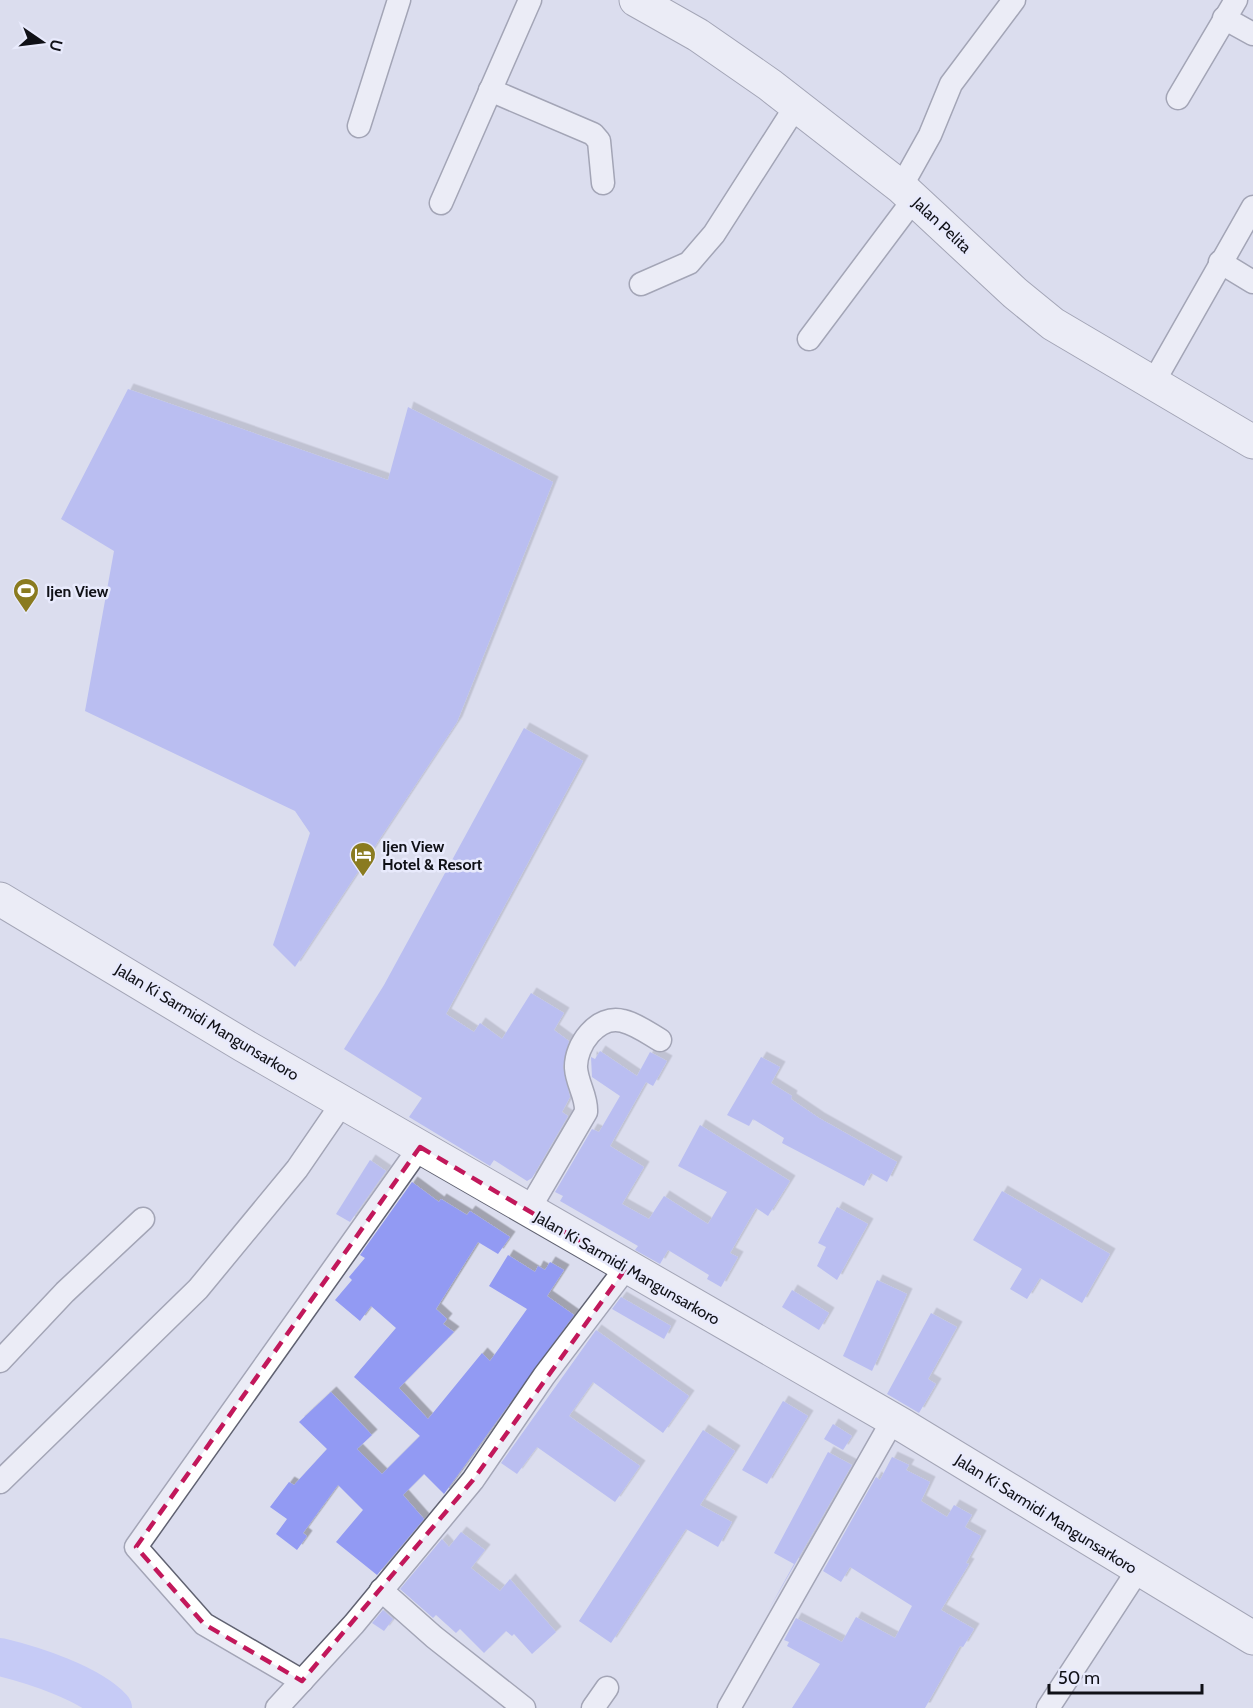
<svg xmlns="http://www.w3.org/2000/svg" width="1253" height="1708" font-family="Cabin,sans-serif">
<defs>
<filter id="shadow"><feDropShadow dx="5.5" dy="-5.5" stdDeviation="0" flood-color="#0004"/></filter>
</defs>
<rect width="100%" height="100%" fill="#dbddee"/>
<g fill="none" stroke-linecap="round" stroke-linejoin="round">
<!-- river -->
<path stroke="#adb5fe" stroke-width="38" d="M0,1657C33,1665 90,1683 113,1708"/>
</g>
<!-- building -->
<g fill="#929af3" filter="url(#shadow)">
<path d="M128,389L388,480L408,407L553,482L457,722L295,967L273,945L310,833L295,811L85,711L114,551L61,519Z"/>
<path d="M524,728L583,761L446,1014L474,1032L480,1023L502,1039L531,993L564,1013L554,1030L569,1041L563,1067L570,1097L562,1112L568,1116L532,1178L527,1181L494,1160L490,1166L409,1117L422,1098L344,1049L384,985Z"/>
<path d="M600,1051L637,1076L650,1052L667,1061L653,1086L646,1082L610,1146L644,1167L622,1204L649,1219L664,1196L708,1224L727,1192L678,1166L700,1125L790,1181L768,1216L756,1208L730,1253L738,1257L721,1287L707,1279L709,1275L668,1250L660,1264L635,1250L638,1246L560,1201L563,1196L555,1192L592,1129L599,1132L620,1096L592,1077L591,1057L595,1059Z"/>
<path d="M761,1057L780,1067L771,1083L792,1096L791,1099L819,1118L897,1162L887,1182L871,1173L864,1186L782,1143L784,1138L753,1119L749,1126L727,1115Z"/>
<path d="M370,1160L386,1171L350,1222L336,1214Z"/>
<path d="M412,1182L439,1202L441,1199L467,1215L470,1211L510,1237L498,1254L478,1242L436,1309L447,1319L443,1324L454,1332L399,1388L428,1419L482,1353L490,1361L527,1309L489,1286L508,1255L535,1272L538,1266L545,1270L550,1262L564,1270L547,1296L574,1315L444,1494L424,1474L403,1495L424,1519L377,1575L336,1542L363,1510L338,1485L303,1533L307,1536L297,1550L276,1534L287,1519L270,1507L289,1482L294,1485L327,1449L299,1422L331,1392L372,1435L357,1449L382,1474L420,1436L354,1377L396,1328L371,1306L360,1321L335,1300L352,1280L349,1277L365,1258L360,1255Z"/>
<path d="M1002,1191L1110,1254L1082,1303L1040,1278L1027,1299L1010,1289L1022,1269L973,1240Z"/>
<path d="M837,1207L868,1224L837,1280L817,1266L826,1247L818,1243Z"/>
<path d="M877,1280L907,1294L872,1371L843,1356Z"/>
<path d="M792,1290L829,1313L819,1330L782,1307Z"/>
<path d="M621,1297L671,1326L664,1339L612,1309Z"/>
<path d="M931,1313L957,1327L928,1379L936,1384L919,1413L887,1394Z"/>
<path d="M596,1330L689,1396L663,1433L593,1382L569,1416L640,1466L615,1502L537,1447L517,1474L501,1463Z"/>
<path d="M783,1401L808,1416L767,1484L742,1470Z"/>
<path d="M833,1424L852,1436L843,1450L824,1439Z"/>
<path d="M703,1430L735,1451L700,1505L732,1522L718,1547L686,1529L611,1643L579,1621Z"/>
<path d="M828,1452L852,1465L768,1611L794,1564L774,1553Z"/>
<path d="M892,1457L909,1465L906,1470L930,1482L921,1501L947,1517L954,1505L972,1515L965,1527L981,1536L966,1563L969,1564L941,1610L974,1629L963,1647L960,1646L925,1708H792L820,1664L787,1646L789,1642L784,1640L796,1618L842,1642L856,1617L895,1638L912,1606L850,1567L841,1582L823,1571L876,1477L880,1480Z"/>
<path d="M461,1532L485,1550L471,1568L500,1591L510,1579L556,1632L532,1654L514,1634L512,1636L506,1631L484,1653L460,1629L456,1633L436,1615L433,1618L400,1589L442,1539L449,1547Z"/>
<path d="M383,1610L393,1619L384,1631L372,1623Z"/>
</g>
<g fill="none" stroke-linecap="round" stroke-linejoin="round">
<defs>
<g id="minor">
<path d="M1224,18L1253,34"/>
<path d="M490,90L593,134L599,141L603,183"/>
<path d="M1178,98L1236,0"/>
<path d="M359,126L399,0"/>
<path d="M901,187L930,135L951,84L1014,0"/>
<path d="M441,203L530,0"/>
<path d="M1220,262L1253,282"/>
<path d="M641,284L689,263L714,234L796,106"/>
<path d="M809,339L914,199"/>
<path d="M1153,383L1253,207"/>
<path d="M528,1211L586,1112C587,1096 577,1084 576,1068C575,1045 598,1014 623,1021C636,1024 648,1033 660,1040"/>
<path d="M0,1361L65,1292L143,1219"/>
<path d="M0,1482L198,1289L297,1169L343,1102"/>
<path d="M381,1590L434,1637L524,1708"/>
<path d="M302,1681L204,1624L136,1547L420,1147"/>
<path d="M277,1708L354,1624L473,1480L544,1376L626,1268"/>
<path d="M593,1708L607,1688"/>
<path d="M729,1708L893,1420"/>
<path d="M1048,1708L1138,1570"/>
</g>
<g id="secondary">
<path d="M636,0L698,35L770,85L901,187L1015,293L1053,324L1253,442"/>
<path d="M0,899L243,1045L904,1426L1253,1638"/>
</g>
</defs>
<!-- minor casing -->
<use href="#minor" stroke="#606271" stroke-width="25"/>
<!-- secondary casing -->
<use href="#secondary" stroke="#606271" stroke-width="35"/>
<!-- minor -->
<use href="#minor" stroke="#fff" stroke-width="22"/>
<!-- secondary -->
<use href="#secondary" stroke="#fff" stroke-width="33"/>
</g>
<!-- marked area -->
<path d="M0 0H1253V1708H0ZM420,1147L626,1268L473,1480L302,1681L204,1624L136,1547Z" fill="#dbddee" fill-opacity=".55" fill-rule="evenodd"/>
<path fill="none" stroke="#c2185b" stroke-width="4.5" stroke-dasharray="12 8" stroke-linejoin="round" d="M420,1147L626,1268L473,1480L302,1681L204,1624L136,1547Z"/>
<!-- icons -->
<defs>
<symbol id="stadium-pin" viewBox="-11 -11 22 30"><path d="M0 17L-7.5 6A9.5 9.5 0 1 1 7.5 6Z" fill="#8a7b20" stroke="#e8eafc"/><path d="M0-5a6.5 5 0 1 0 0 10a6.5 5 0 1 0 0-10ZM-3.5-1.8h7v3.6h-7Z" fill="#fff"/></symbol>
<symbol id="hotel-pin" viewBox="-11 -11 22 30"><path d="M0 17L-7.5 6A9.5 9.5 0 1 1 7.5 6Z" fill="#8a7b20" stroke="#e8eafc"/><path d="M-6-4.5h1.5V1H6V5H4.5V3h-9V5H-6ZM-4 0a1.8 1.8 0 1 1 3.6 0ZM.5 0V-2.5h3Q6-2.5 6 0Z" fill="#fff"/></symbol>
</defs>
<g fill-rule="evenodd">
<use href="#stadium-pin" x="11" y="576" width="30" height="40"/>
<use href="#hotel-pin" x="348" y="840" width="30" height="40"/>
</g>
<g text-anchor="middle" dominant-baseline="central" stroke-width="5" stroke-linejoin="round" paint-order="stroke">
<!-- street labels -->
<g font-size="16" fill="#101117" stroke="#e8eafc">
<text transform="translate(942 225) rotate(43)">Jalan Pelita</text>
<text transform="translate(207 1022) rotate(31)">Jalan Ki Sarmidi Mangunsarkoro</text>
<text transform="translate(627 1268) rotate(30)">Jalan Ki Sarmidi Mangunsarkoro</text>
<text transform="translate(1046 1514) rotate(32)">Jalan Ki Sarmidi Mangunsarkoro</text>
</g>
<!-- poi labels -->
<g font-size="16" font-weight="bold" fill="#101117" stroke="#e8eafc" text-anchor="start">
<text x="46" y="591">Ijen View</text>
<text x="382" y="846">Ijen View<tspan x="382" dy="18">Hotel &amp; Resort</tspan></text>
</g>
</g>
<!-- north arrow -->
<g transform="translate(42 42) rotate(104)" stroke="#e8eafc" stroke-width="4.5" paint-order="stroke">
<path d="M0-4.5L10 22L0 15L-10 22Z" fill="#101117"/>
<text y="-9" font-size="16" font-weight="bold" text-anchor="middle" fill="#101117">U</text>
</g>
<!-- scale -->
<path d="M1049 1684v9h153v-9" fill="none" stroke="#101117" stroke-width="3"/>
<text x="1058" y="1684" font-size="18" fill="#101117" stroke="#e8eafc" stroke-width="4.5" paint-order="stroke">50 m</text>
</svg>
